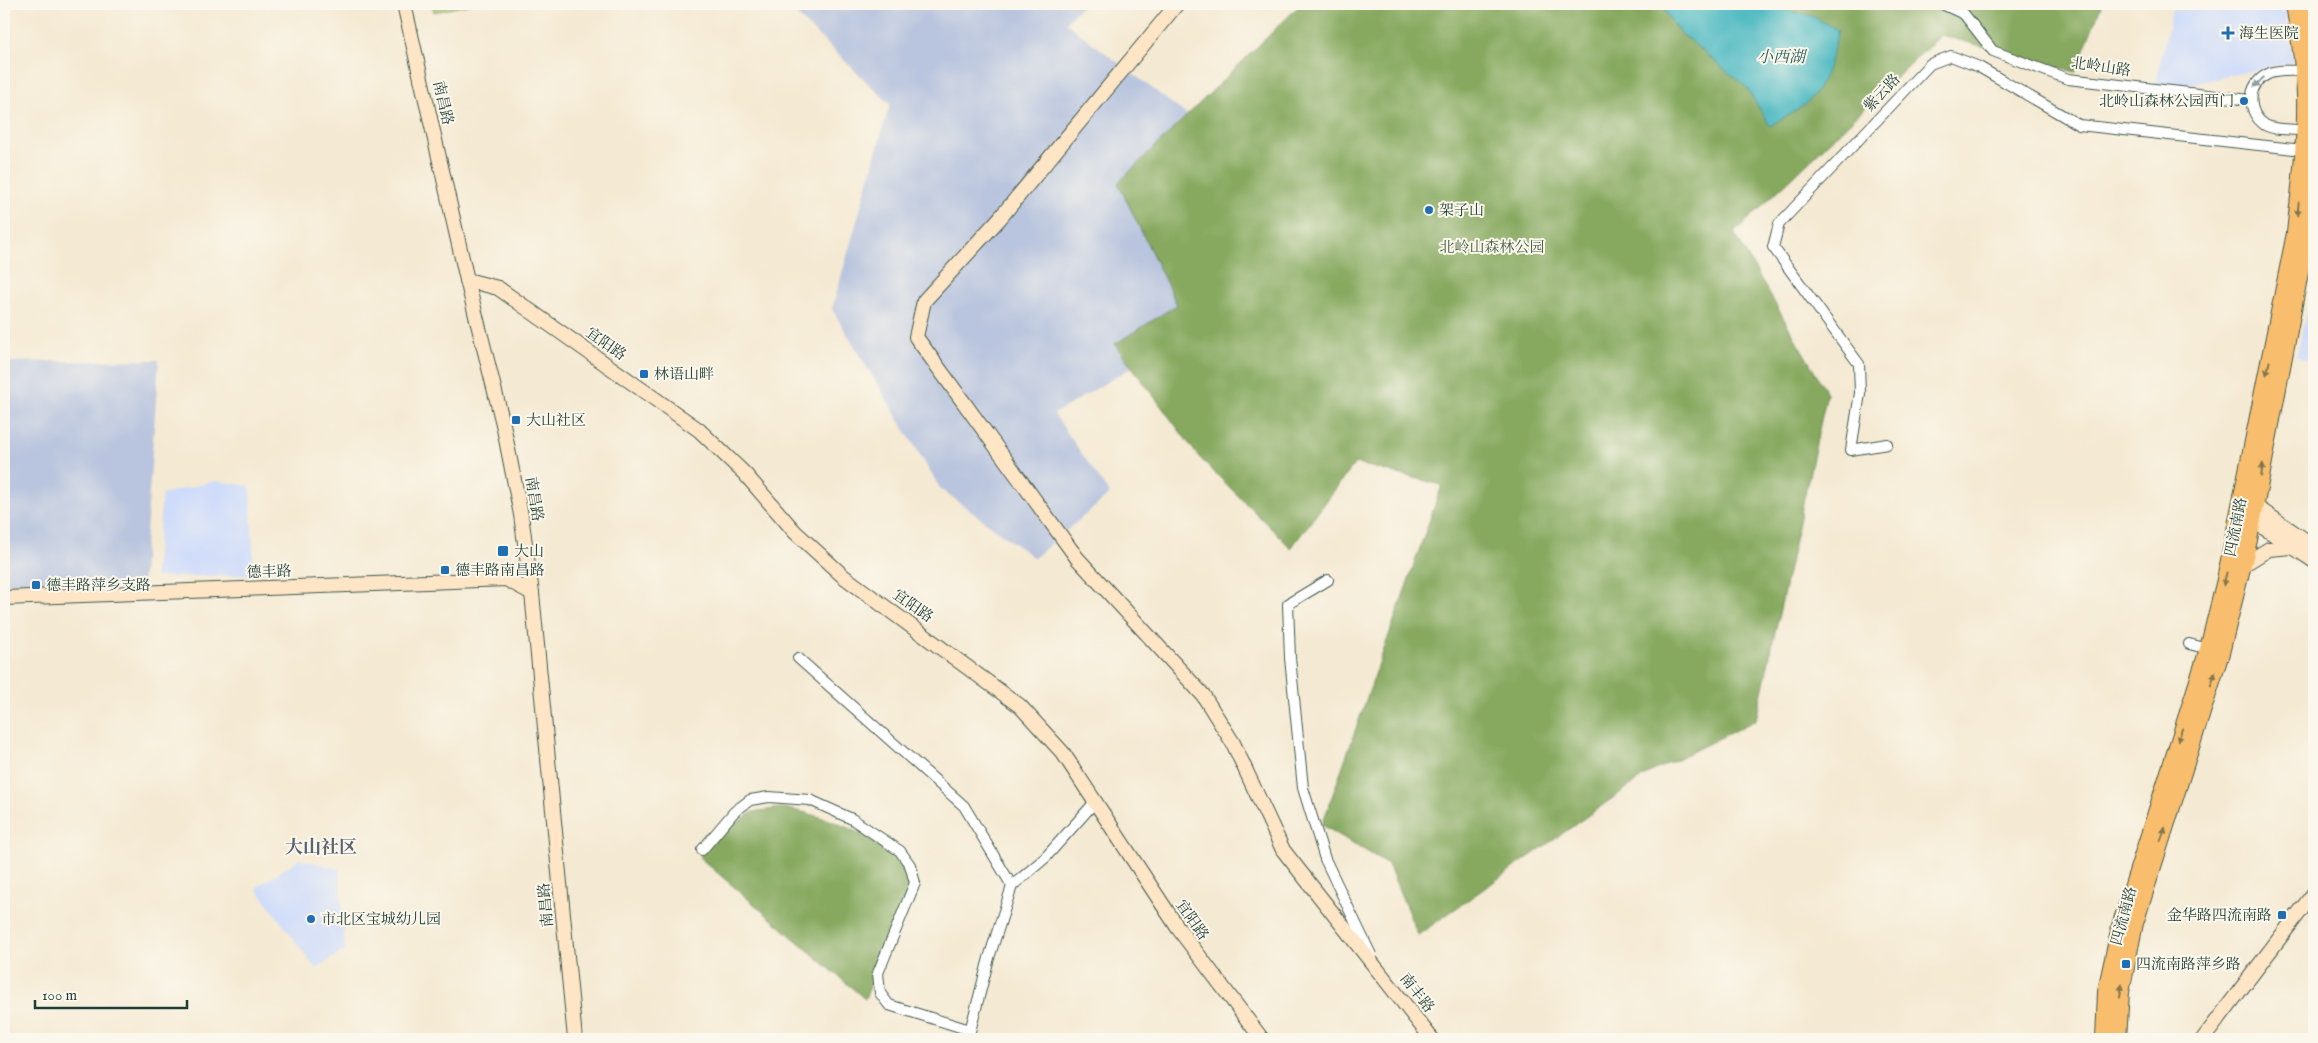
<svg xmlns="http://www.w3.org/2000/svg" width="2318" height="1043" font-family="'IM FELL English','Noto Serif SC',serif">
<rect width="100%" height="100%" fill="#fbf7ec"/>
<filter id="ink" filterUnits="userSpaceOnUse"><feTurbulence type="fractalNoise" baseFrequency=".02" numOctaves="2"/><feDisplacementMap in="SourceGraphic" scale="10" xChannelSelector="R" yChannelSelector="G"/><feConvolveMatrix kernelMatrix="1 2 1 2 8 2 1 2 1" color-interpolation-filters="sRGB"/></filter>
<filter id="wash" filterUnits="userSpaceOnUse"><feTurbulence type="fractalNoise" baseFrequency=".0096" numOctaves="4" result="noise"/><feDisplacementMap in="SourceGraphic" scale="20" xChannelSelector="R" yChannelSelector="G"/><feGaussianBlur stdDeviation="1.12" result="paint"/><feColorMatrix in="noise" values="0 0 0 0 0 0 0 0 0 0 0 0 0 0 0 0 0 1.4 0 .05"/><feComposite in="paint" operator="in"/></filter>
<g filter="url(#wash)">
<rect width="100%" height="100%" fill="#f4e9d2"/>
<!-- built -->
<g fill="#cedbfa">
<path d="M2173,4H2285L2293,62L2154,92Z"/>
<path d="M2314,273V364L2297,356Z"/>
<path d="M216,481L250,486L254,575L155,577L162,494Z"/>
<path d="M299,859L339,869L345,950L316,969L256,888Z"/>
</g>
<!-- industrial -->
<g fill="#b9c5de">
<path d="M785,4H1083L1066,23L1187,115L1118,183L1177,305L1115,344L1132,367L1054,414L1110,494L1034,558L940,488L832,309L890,104Z"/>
<path d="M159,360L142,587L4,591V362Z"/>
</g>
<!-- green -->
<path fill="#a8c36a" stroke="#64804f" d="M432,4H472L434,12Z"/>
<!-- forest -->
<g fill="#86a95e" stroke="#527349">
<path d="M1301,4H2102L2075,72L1941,35L1734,233L1827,393L1756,720L1647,774L1418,935L1388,864L1322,825L1442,485L1355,463L1291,548L1199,457L1115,344L1177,305L1118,183Z"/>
<path d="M781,808C821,813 901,842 910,885L865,999L699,857L725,830L753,812Z"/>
</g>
<!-- water -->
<path fill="#49b8c1" stroke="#347a7a" d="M1773,4L1779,9L1812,16L1838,30C1833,54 1827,81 1809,100C1799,111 1782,118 1770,126L1746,87L1677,30L1661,5Z"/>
</g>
<g filter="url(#ink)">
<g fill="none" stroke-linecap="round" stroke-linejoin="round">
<defs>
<g id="street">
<path d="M1942,4L1964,14L1993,51L2068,79L2250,100"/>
<path d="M2304,71C2293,71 2279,69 2268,74C2247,84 2246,112 2265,125C2276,131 2292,129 2304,130"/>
<path d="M1887,444L1851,450L1860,393L1859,364L1773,247L1779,224L1930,64L1951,56L1979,67L2079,125L2303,150L2314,146"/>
<path d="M1328,580L1288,604L1290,658L1303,788L1325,859L1371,955"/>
<path d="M2189,644L2213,650"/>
<path d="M798,658L964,806L1012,886"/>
<path d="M702,850L734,812L750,800L769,797L810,800L852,819L900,851L910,865L915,883L878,973L880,993L889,1005L970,1030"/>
<path d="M968,1039L989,958L1012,886L1045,858L1095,802"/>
</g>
<g id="secondary">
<path d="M404,4L467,280L503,424L521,515L532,593L575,1039"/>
<path d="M1177,4L1000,218L924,301L916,337L1077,558L1203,695L1233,743L1283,850L1432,1039"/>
<path d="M467,280L498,288L699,430L745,474L795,532L843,576L1020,706L1063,753L1178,928L1262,1039"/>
<path d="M2249,502L2314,546"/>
<path d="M2246,516L2314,561"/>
<path d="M2243,565L2269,549L2292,547"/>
<path d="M4,598L506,579L532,593"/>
<path d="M2203,1039L2314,893"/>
</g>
<g id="primary">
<path d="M2306,4L2311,40"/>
<path d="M2104,1039L2106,991L2120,926L2208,649L2225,580L2295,233C2300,187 2306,141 2305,95C2304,64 2299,34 2294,4"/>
<path d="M2118,1039L2121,992L2135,923L2221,653L2249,540L2307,236L2314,162"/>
</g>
</defs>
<!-- street casing -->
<use href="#street" stroke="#3f574c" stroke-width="12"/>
<!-- secondary casing -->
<use href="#secondary" stroke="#3f574c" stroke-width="16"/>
<!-- primary casing -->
<use href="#primary" stroke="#3f574c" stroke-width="18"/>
<!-- street -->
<use href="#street" stroke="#fff" stroke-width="10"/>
<!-- secondary -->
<use href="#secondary" stroke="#fde5c5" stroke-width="14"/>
<!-- primary -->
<use href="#primary" stroke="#f9be6d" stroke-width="16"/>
</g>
<!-- one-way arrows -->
<defs><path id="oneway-solid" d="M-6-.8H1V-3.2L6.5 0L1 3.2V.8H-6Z" transform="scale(1.25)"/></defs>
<use fill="#8f9e9a" href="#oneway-solid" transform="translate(2259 82) rotate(135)"/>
<g fill="#81774e">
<use href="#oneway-solid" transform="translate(2298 209) rotate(96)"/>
<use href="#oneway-solid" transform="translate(2268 368) rotate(103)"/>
<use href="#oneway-solid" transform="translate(2262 470) rotate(-82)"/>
<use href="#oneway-solid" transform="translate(2225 579) rotate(103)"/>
<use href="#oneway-solid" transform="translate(2213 679) rotate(-72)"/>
<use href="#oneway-solid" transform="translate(2180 735) rotate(108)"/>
<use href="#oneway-solid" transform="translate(2163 834) rotate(-71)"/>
<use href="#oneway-solid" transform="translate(2121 991) rotate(-81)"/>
</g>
</g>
<!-- markers -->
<g fill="#1f6fb2" stroke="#fbf7ec" stroke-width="2">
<path d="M2225.5 25.5h5v5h5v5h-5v5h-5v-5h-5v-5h5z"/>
<circle cx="2244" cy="101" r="5"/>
<circle cx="1429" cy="210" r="5"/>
<rect x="639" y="369" width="10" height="10" rx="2.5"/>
<rect x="511" y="415" width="10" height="10" rx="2.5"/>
<rect x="497" y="545" width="12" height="12" rx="2.5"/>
<rect x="440" y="565" width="10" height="10" rx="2.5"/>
<rect x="31" y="580" width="10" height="10" rx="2.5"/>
<rect x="2277" y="910" width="10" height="10" rx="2.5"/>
<circle cx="311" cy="919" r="5"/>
<rect x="2121" y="959" width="10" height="10" rx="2.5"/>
</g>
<g text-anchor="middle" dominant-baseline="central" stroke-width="4" stroke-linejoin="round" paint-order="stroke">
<!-- poi labels -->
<g font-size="15" fill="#1f3d34" stroke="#fbf7ec" text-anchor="start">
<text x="2239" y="33">海生医院</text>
<text x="2234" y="101" text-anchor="end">北岭山森林公园西门</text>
<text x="1439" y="210">架子山</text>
<text x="654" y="374">林语山畔</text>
<text x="526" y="420">大山社区</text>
<text x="514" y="551">大山</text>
<text x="455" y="570">德丰路南昌路</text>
<text x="46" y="585">德丰路萍乡支路</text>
<text x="2272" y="915" text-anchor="end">金华路四流南路</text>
<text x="321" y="919">市北区宝城幼儿园</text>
<text x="2136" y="964">四流南路萍乡路</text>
</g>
<!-- street labels -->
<g font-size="15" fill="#1f3d34" stroke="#fbf7ec">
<text transform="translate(2101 67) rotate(8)">北岭山路</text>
<text transform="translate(1882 93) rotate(-47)">紫云路</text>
<text transform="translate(443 103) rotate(77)">南昌路</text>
<text transform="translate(606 344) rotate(35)">宜阳路</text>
<text transform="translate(534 499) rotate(80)">南昌路</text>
<text transform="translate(2236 527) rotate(-79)">四流南路</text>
<text transform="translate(269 572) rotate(-2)">德丰路</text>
<text transform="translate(913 606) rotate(35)">宜阳路</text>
<text transform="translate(546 905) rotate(-95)">南昌路</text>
<text transform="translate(2124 916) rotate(-75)">四流南路</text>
<text transform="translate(1192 920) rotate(55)">宜阳路</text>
<text transform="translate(1417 993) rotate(52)">南丰路</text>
</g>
<!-- park labels -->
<g font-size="15" fill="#415e42" stroke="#fbf7ec">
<text x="1492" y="247">北岭山森林公园</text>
</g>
<!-- water labels -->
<g font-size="16" font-style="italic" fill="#2c625e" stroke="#fbf7ec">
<text x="1781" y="58">小西湖</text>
</g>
<!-- quarter labels -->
<g font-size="18" font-weight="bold" fill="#5b6572" stroke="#fbf7ec">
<text x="321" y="848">大山社区</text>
</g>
</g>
<!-- margin -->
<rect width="2318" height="1043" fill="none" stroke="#fbf7ec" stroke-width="20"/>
<!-- scale -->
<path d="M35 1000v8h152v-8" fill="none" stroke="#1f3d34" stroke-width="2.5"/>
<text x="42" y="1000" font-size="15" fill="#1f3d34" stroke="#fbf7ec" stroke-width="4" paint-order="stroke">100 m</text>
</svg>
